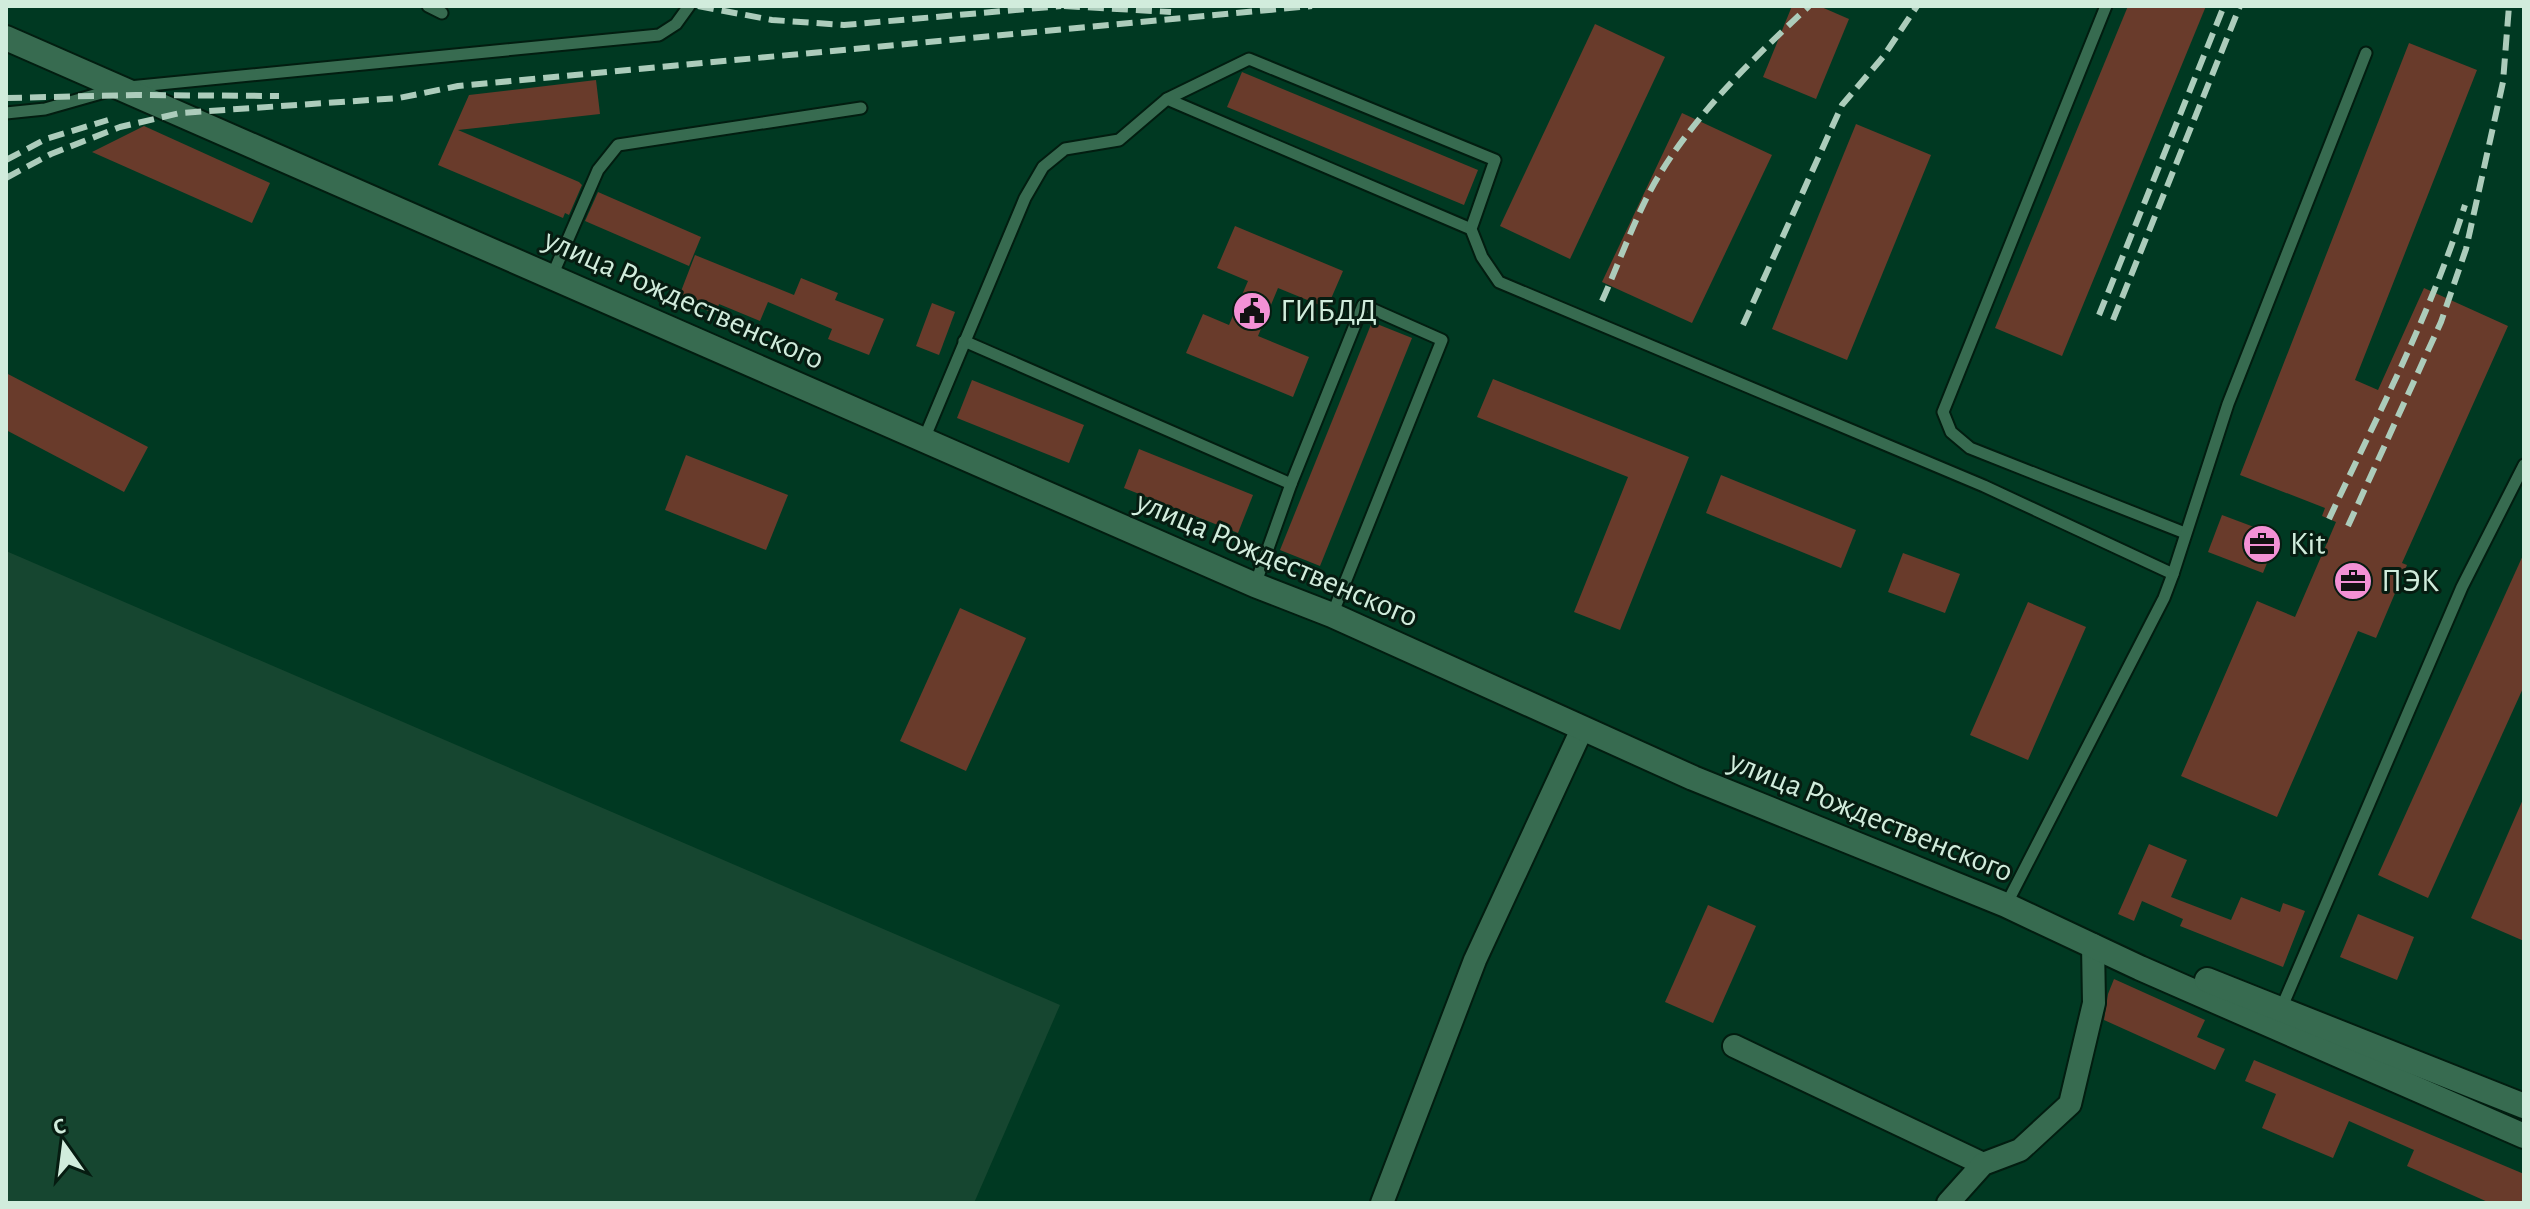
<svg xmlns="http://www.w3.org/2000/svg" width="2530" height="1209" font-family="'Alegreya Sans',sans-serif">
<rect width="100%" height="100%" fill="#003922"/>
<!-- built -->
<path fill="#164630" d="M6,551L1060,1005L974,1203L6,1201Z"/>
<!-- building -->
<g fill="#693b2b">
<path d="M1792,6H1819L1849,19L1816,99L1763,77Z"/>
<path d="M2128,6H2206L2062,356L1995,328Z"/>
<path d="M1595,24L1665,57L1570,259L1500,226Z"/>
<path d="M2409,43L2477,70L2355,380L2378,390L2424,288L2508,326L2402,563L2407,565L2376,638L2358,631L2277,817L2181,776L2257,601L2295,617L2336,522L2322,516L2325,508L2240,475Z"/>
<path d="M1242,72L1478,170L1464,205L1227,107Z"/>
<path d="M596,80L600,114L458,130L579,182L582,185L569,215L565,213L563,218L438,165L469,95Z"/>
<path d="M1682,113L1772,155L1692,323L1602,282Z"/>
<path d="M1856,124L1931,155L1847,360L1772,329Z"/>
<path d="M144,126L270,183L252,223L92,152Z"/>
<path d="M598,192L701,237L689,266L585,221Z"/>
<path d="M1235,226L1343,271L1327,308L1278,288L1258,336L1309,357L1293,397L1186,353L1203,314L1229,325L1248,281L1217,268Z"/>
<path d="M695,255L794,295L801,278L838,293L835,300L884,319L869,355L828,339L832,329L768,302L760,321L719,304L716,314L678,299Z"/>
<path d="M932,303L955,312L939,355L916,346Z"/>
<path d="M1372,322L1412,338L1320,566L1280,550Z"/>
<path d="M6,373L148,447L124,492L6,430Z"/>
<path d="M1493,379L1689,457L1620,630L1574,612L1628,477L1477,417Z"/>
<path d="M972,380L1084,425L1069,463L957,418Z"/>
<path d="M1139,449L1253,495L1238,533L1124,488Z"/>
<path d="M686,455L788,495L766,550L665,510Z"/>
<path d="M1721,475L1856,530L1841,568L1706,513Z"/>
<path d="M2222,515L2278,536L2263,573L2208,552Z"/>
<path d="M1903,553L1960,574L1945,613L1888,592Z"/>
<path d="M2524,553V686L2428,898L2378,875Z"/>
<path d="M2028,602L2086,627L2028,760L1970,735Z"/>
<path d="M960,608L1026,638L966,771L900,741Z"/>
<path d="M2524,797V941L2471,918Z"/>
<path d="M2149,844L2187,860L2171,897L2231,920L2241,897L2280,912L2283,903L2305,911L2283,967L2180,926L2183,919L2142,901L2134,921L2118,914Z"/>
<path d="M1708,905L1756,926L1713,1023L1665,1002Z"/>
<path d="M2358,914L2414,937L2397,980L2340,957Z"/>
<path d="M2114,979L2205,1020L2197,1037L2225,1049L2215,1070L2104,1020L2108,994Z"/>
<path d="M2254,1060L2524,1174V1203H2490L2407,1166L2414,1150L2349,1121L2333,1158L2262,1128L2276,1094L2245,1081Z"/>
</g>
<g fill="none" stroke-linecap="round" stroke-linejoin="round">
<defs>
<g id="lane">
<path d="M428,6L442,13"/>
<path d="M2106,6L1943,412L1951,432L1970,448L2185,533"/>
<path d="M129,87L659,35L676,24L689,6"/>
<path d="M1167,99L1471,229"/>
<path d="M6,113L45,109L112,90"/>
<path d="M552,276L598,170L618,145L861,108"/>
<path d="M964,341L1291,484"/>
<path d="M924,439L1025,198L1043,167L1065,149L1119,140L1167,99L1249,59L1495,160L1471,229L1482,257L1499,282L1984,486L2173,574L2164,598L2006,905"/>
<path d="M2173,574L2228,404L2366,53"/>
<path d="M1255,585L1291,484L1363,305L1442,340L1332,615"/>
<path d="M2281,1009L2462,587L2524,465"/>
</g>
<g id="street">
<path d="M1734,1046L1983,1164"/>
<path d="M1382,1203L1475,960L1582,729"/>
<path d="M1948,1203L1983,1164L2020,1150L2070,1104L2094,1003L2093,945"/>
</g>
<g id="secondary">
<path d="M6,38L1255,585L1332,615L1693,778L2006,905L2140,968L2524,1136"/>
<path d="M2207,980L2524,1106"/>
</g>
</defs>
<!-- lane casing -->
<use href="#lane" stroke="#021d10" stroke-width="15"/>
<!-- street casing -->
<use href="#street" stroke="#021d10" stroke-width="26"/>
<!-- secondary casing -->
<use href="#secondary" stroke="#021d10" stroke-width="28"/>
<!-- lane -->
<use href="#lane" stroke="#376b50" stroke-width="11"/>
<!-- street -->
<use href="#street" stroke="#376b50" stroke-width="22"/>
<!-- secondary -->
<use href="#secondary" stroke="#376b50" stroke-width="24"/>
<!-- rail -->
<g stroke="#acccbb" stroke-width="6" stroke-dasharray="16 8" stroke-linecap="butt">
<path d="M698,6L772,20L844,25L1061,6"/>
<path d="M1064,6L1171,12"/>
<path d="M6,98L136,95L279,96"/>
<path d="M6,160L46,139L108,120"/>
<path d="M6,178L51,154L120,127L180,113L399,98L458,86L1312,6"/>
<path d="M1602,301C1619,263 1637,212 1658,177C1698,111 1753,59 1809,6"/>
<path d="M2099,315L2224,6"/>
<path d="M2113,320L2240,6"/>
<path d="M1743,325L1842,105L1883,57L1917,6"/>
<path d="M2329,519C2377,416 2431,314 2465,205"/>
<path d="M2348,526L2441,322L2466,249L2503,82L2509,6"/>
</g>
</g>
<!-- icons -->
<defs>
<symbol id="civic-disc" viewBox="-11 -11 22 22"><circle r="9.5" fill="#f391d5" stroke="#061c11"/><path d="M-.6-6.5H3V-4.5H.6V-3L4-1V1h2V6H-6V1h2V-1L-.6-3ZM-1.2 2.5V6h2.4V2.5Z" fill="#111"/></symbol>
<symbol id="office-disc" viewBox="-11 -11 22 22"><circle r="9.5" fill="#f391d5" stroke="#061c11"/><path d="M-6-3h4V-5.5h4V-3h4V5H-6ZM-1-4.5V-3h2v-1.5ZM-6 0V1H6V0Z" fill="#111"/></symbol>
</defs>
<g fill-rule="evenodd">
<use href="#civic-disc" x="1230" y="289" width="44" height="44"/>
<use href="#office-disc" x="2240" y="522" width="44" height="44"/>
<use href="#office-disc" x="2331" y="559" width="44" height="44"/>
</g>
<g text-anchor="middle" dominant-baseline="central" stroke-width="6" stroke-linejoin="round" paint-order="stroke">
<!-- street labels -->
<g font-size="32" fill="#d1ecdc" stroke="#061c11">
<text transform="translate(684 299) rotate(24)">улица Рождественского</text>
<text transform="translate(1277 559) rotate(23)">улица Рождественского</text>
<text transform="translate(1871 816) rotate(22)">улица Рождественского</text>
</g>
<!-- poi labels -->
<g font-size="32" fill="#d1ecdc" stroke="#061c11" text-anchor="start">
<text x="1280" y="311">ГИБДД</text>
<text x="2290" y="544">Kit</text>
<text x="2381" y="581">ПЭК</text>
</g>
</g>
<!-- border -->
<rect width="2530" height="1209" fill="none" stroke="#d1ecdc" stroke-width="16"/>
<!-- north arrow -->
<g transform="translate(64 1145) rotate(346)" stroke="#061c11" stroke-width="6" paint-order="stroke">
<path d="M0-6L14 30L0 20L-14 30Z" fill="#d1ecdc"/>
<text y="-12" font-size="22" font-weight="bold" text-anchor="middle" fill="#d1ecdc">С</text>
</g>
</svg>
